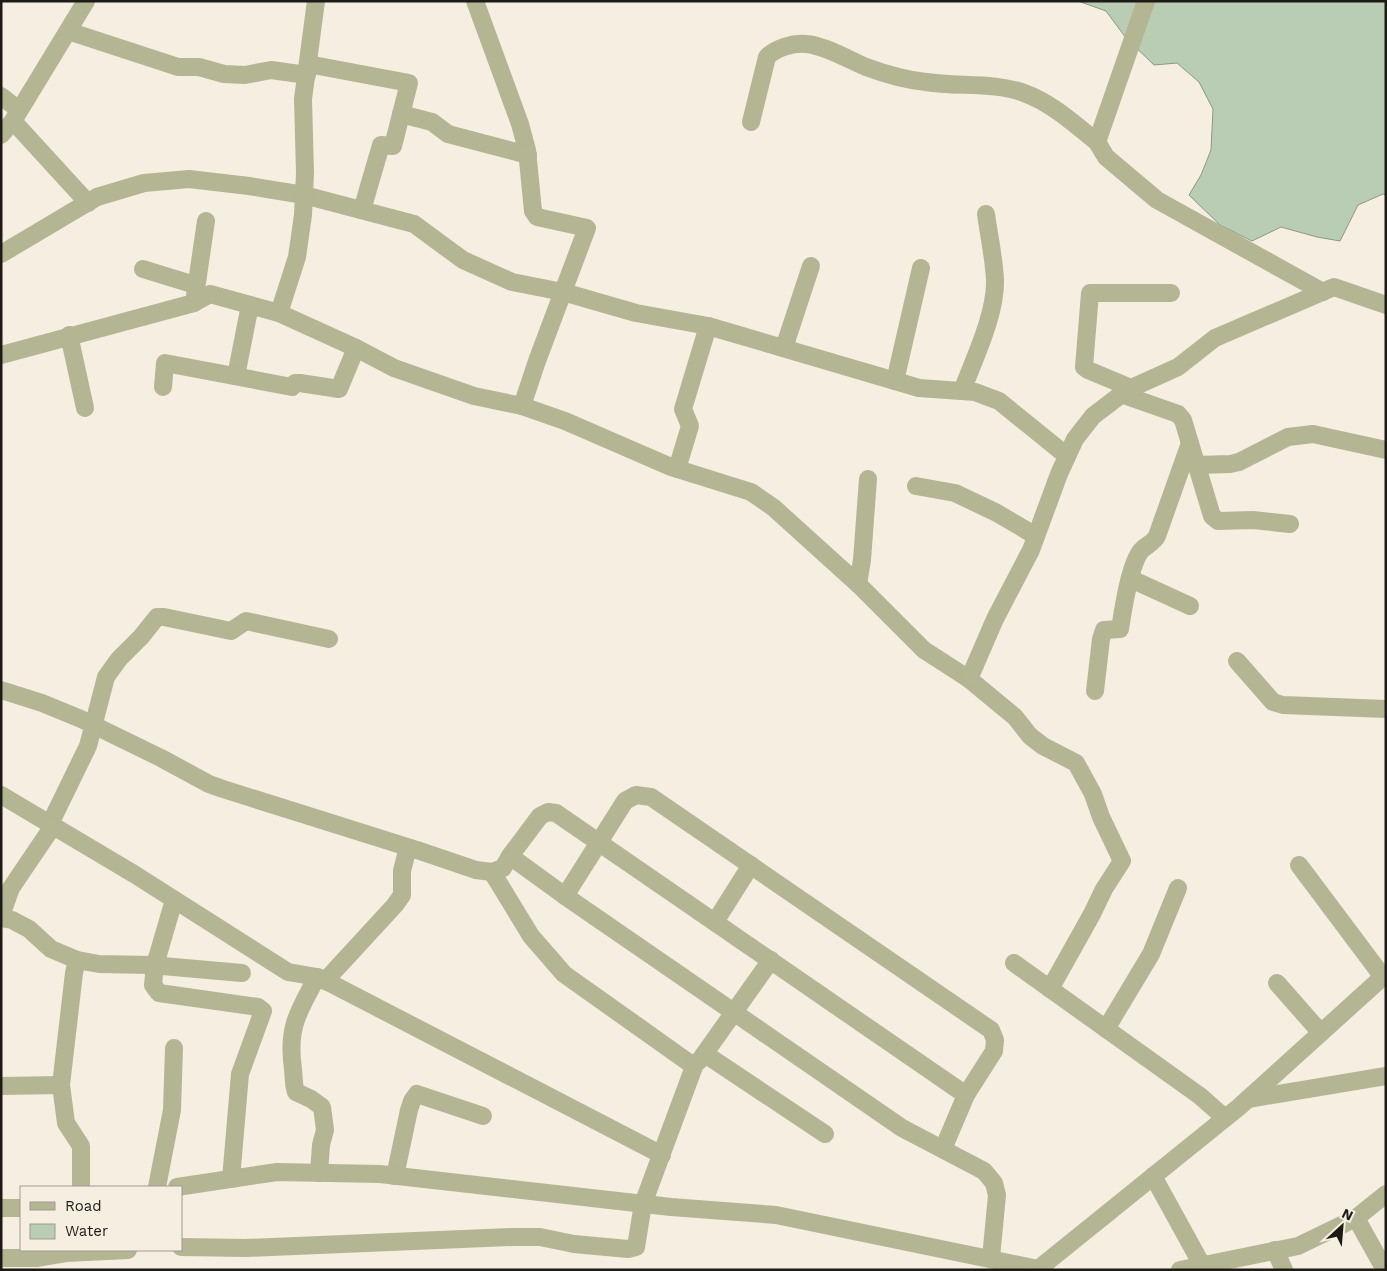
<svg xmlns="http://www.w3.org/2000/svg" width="1387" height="1271" font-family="'Work Sans',sans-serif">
<rect width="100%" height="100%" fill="#f7eee2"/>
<!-- water -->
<path fill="#b8cdb4" stroke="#8a9885" d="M1078,1H1386V195L1383,194L1358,205L1340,241L1317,237L1281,227L1252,241L1220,225L1189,195L1201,175L1211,150L1213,109L1199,82L1177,63L1154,65L1126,38L1106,11Z"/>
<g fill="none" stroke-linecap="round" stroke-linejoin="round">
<!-- street -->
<g stroke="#b3b593" stroke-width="18">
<path d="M475,1L520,124L527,150L533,211L537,217L587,228L537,361L522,406"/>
<path d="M1146,1L1097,142L1106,157L1157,200L1323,292"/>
<path d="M68,31L178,67H199L224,74L245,75L271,70L307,75"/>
<path d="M308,64L409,83L393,146L381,145L362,210"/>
<path d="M1,96L19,110"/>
<path d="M401,114L432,122L448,134L528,155"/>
<path d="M13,121L88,203"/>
<path d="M751,122L767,57C776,48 792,43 806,44C824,45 849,60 866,67C885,74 906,80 926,82C957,87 995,82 1024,93C1052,103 1074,124 1097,142"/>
<path d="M1,135L13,121L86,1"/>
<path d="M1,254L97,197L144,183L189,179L249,186L304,195L414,224L463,260L512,282L563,292L636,313L708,326L919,388L975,392L999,401L1067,456"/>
<path d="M143,269L195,285"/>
<path d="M194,303L206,221"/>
<path d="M279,313L297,257L303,215L305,173L303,99L316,1"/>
<path d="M69,335L85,408"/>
<path d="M784,348L811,266"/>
<path d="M1,355L194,303L210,294L279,313L356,348L394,368L474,396L522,406L565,421L671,467L751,492L774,508L858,584L924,650L969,679L1015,717L1030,736L1043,746L1076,763L1093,794L1101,817L1122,861L1104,889L1092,914L1050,989"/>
<path d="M236,376L250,305"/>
<path d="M895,381L921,268"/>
<path d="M163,387L165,363L292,387L295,383H300L339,389L356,348"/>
<path d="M1131,388L1088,370L1084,367L1090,293H1171"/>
<path d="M962,391C974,359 996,314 995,280C994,258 989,236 986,214"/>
<path d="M1121,394L1178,414L1183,420L1212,516L1218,521L1253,520L1290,524"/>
<path d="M1197,465L1230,464L1239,462L1288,437L1313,434L1386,450"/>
<path d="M677,469L690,426L683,409L708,326"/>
<path d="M916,486L955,493L997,513L1036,536"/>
<path d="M1131,579L1190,606"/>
<path d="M858,584L862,560L868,479"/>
<path d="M1237,661L1273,702L1283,705L1386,709"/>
<path d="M969,679L995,619L1031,550L1059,474L1075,439L1093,416L1127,390L1178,367L1215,338L1334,287L1386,305"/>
<path d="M1,690L42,703L81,719L161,758L209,784L223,789L417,850L476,870L492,872L503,868L510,856"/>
<path d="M1095,691L1101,639L1104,630L1120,629C1123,610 1129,568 1140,552C1145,545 1153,544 1157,536L1190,443"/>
<path d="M1,795L134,874L288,972L317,977L330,983L662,1155"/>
<path d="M50,824L88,746L106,677L119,659L141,637L157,617H164L231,631L246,621L329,639"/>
<path d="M1299,865L1383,977"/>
<path d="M492,872L531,936L564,974L688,1062L695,1064"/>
<path d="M565,896L625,801L636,795L651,797L991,1030L995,1040L994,1051L966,1095L943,1149"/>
<path d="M174,900L155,965L153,985L159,993L258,1007L263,1011L240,1074L231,1179"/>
<path d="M1,916L11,888L53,826"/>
<path d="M1,918L12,920L29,929L51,949L77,960L74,973L61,1085L66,1123L81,1146V1187"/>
<path d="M715,922L751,865"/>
<path d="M77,960L99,964L151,965L242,973"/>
<path d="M1014,963L1200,1096L1225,1118"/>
<path d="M317,977C298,1012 287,1028 293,1069C294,1077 293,1084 296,1092L311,1099L322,1107L325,1130L321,1145L319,1173"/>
<path d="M325,981L395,905L402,895V871L406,855L410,848"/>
<path d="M1277,983L1321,1033"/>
<path d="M1106,1029L1151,954L1178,888"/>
<path d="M705,1054L825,1134"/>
<path d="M1,1086L61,1085"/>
<path d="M966,1095L556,813L548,812L540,816L510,856L565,896L902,1128L984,1171L994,1183L997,1195L991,1258"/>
<path d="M1248,1099L1386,1076"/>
<path d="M395,1176L409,1110L412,1101L417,1094L483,1116"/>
<path d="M1153,1176L1202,1265"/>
<path d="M157,1187L172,1110L174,1048"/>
<path d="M177,1187L277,1172L380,1174L671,1207L776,1215L1043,1270"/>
<path d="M1,1208H21"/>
<path d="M1356,1218L1381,1263L1386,1261"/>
<path d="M181,1247L246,1248L512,1237H540L574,1244L628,1249L636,1247L643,1204L695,1064L700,1060L771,960"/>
<path d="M1275,1250L1284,1270"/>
<path d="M1,1258H36L66,1253L128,1250"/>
<path d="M1037,1270L1239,1107L1386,974"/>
<path d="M1180,1270L1298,1246L1356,1218L1386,1194"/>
</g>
</g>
<!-- border -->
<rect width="1387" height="1271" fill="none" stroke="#1d1b16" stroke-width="5"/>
<!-- legend -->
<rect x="20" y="1186" width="162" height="65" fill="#f7eee2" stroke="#a09a90"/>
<rect x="30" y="1202" width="25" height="8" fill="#b3b593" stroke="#a09a90"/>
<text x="65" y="1211" font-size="15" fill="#1d1b16">Road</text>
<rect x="30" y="1224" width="25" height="15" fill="#b8cdb4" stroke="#a09a90"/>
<text x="65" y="1236" font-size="15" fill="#1d1b16">Water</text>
<!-- north arrow -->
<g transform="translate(1342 1226) rotate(26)" stroke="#f7eee2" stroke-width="4" paint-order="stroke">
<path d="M0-4L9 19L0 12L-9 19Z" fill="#1d1b16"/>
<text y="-8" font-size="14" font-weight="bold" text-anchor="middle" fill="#1d1b16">N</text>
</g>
</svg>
